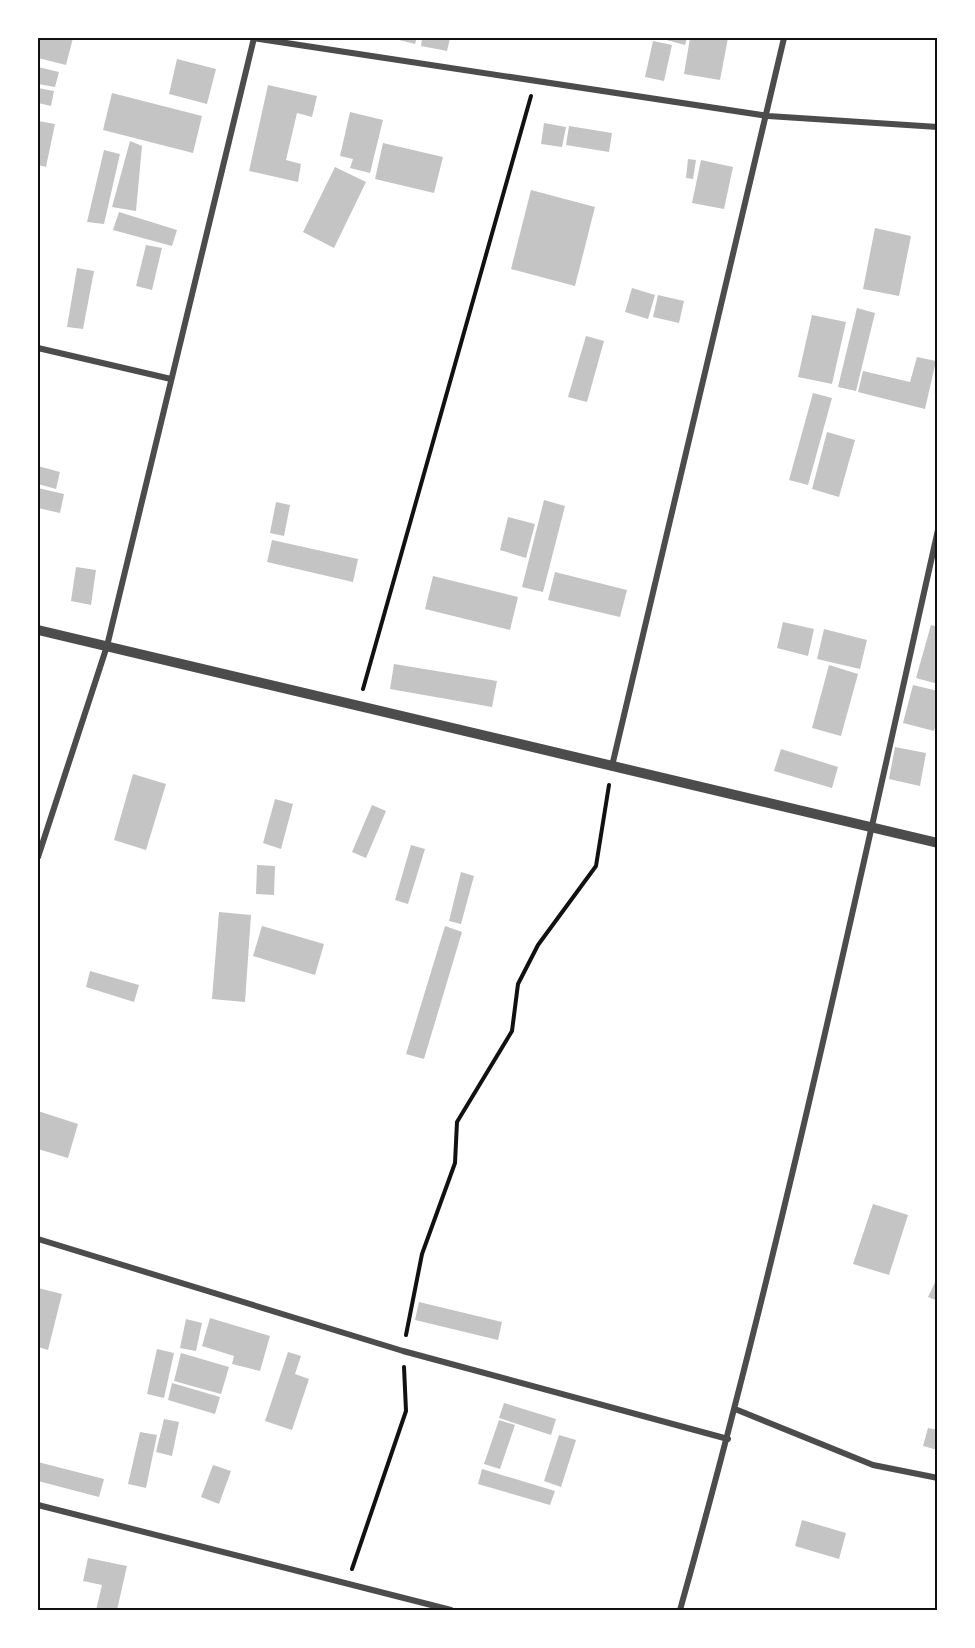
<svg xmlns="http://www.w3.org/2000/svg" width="975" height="1648" font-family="Jost,sans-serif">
<rect width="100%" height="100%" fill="#fff"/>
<!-- building -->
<g fill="#c4c4c4">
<path d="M38,38H73L66,65L38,58Z"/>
<path d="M391,38H417L415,44Z"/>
<path d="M422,38H450L447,51L421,46Z"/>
<path d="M659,38H687L685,45Z"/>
<path d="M690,38H728L720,80L684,74Z"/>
<path d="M653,41L672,45L664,81L645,77Z"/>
<path d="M177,59L216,69L207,104L169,94Z"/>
<path d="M38,67L59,72L55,87L38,84Z"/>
<path d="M268,85L317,96L312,117L297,113L286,160L301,164L298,182L249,171Z"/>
<path d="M38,88L54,91L51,106L38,103Z"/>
<path d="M112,93L202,116L193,153L103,130Z"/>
<path d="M350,112L383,120L370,173L350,168L353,159L340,156Z"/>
<path d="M38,121L55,124L46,167L38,165Z"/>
<path d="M544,123L566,127L562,147L541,144Z"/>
<path d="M569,126L612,133L609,152L566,145Z"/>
<path d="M130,141L142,146L136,211L112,207Z"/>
<path d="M383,143L443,157L434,193L375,179Z"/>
<path d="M104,150L120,154L104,224L87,222Z"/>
<path d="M688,159L696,160L693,179L686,178Z"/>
<path d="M701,160L733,167L724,209L692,203Z"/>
<path d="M335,167L366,182L334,248L303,232Z"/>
<path d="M531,190L595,207L575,286L511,269Z"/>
<path d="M119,212L177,230L172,246L113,230Z"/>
<path d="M875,228L911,236L899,296L863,289Z"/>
<path d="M146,245L162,248L152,290L136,286Z"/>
<path d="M77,268L94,271L83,329L67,327Z"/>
<path d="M632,288L655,295L648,319L625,312Z"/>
<path d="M658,295L684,301L679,323L653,317Z"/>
<path d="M857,308L875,313L856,391L838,387Z"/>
<path d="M812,315L846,322L832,384L798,377Z"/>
<path d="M586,336L604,341L587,402L568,397Z"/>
<path d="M917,357L936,361L925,409L858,392L863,371L910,382Z"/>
<path d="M813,393L832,398L808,485L789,480Z"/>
<path d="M827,432L855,440L839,497L812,489Z"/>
<path d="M38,466L60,472L56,489L38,484Z"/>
<path d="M38,488L64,494L60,513L38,508Z"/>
<path d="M544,500L565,506L543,592L522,587Z"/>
<path d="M276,502L290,505L284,536L270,533Z"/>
<path d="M508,517L535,524L526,558L500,550Z"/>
<path d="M272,540L358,559L353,582L267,562Z"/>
<path d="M76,567L96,570L91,605L71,601Z"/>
<path d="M555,572L627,590L620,617L548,600Z"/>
<path d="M433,576L518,597L510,630L425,609Z"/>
<path d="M783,622L814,629L808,656L777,648Z"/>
<path d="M931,625L938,627V684L916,678Z"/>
<path d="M824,629L867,640L860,669L817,659Z"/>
<path d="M394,664L497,681L492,707L390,689Z"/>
<path d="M829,665L858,674L841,736L812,728Z"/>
<path d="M913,685L938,691V716L934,731L903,723Z"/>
<path d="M895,747L926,753L920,786L889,779Z"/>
<path d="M781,749L838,767L832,788L774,771Z"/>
<path d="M133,774L166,784L146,850L114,840Z"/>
<path d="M275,799L293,804L281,849L263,843Z"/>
<path d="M372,805L386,811L366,858L352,852Z"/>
<path d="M411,845L425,849L408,904L395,900Z"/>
<path d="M257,865L275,866L274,895L256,894Z"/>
<path d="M461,872L474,876L461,924L449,921Z"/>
<path d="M219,912L251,915L245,1002L212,999Z"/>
<path d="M262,926L324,944L315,975L253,956Z"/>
<path d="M445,926L462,932L424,1059L406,1054Z"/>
<path d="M90,971L139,985L134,1002L86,987Z"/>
<path d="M38,1111L78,1124L68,1158L38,1149Z"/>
<path d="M873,1204L908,1215L889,1275L853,1264Z"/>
<path d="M938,1276V1301L928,1297Z"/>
<path d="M38,1288L62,1294L48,1350L38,1347Z"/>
<path d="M419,1302L502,1322L498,1340L415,1320Z"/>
<path d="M210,1318L270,1336L260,1371L232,1364L234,1356L202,1346Z"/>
<path d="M186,1319L202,1323L196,1351L180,1348Z"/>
<path d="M157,1349L174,1353L164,1398L147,1394Z"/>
<path d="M288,1352L301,1356L295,1374L309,1379L292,1430L265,1421Z"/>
<path d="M181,1353L229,1367L221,1394L174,1381Z"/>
<path d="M172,1383L220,1397L215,1414L168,1400Z"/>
<path d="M504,1403L556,1419L551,1435L499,1418Z"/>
<path d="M164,1419L179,1422L172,1456L156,1452Z"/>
<path d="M499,1420L515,1425L500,1469L484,1464Z"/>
<path d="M928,1428L938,1430V1450L923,1446Z"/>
<path d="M140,1432L157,1435L146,1488L128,1484Z"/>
<path d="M559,1435L576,1440L561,1487L544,1481Z"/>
<path d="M38,1462L104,1479L99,1497L38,1481Z"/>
<path d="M213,1465L231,1471L219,1504L201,1497Z"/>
<path d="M482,1469L555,1491L550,1505L478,1484Z"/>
<path d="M802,1520L846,1533L839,1559L795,1546Z"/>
<path d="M88,1558L127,1566L117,1610H96L102,1585L83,1581Z"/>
</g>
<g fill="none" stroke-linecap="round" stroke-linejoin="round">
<!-- path -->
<g stroke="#111" stroke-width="4">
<path d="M363,689L531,96"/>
<path d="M406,1335L422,1254L455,1163L457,1122L512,1031L518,984L538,945L596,866L609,785"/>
<path d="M352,1569L406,1411L404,1367"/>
</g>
<!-- minor -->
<g stroke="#4c4c4c" stroke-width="6">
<path d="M253,38L768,116L938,127"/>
<path d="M38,348L171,379"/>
<path d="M612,766L784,38"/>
<path d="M38,857L107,646L254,38"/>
<path d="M38,1239L403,1351L728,1439"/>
<path d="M735,1409L873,1465L938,1478"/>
<path d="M38,1505L451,1610"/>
<path d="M680,1610C780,1254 857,891 938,530"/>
</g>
<!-- tertiary -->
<path stroke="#4c4c4c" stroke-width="10" d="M38,630L938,843"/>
</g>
<!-- border -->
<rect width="975" height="1648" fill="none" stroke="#ffffff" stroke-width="78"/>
<rect x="39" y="39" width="897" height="1570" fill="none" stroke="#111" stroke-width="2"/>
</svg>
